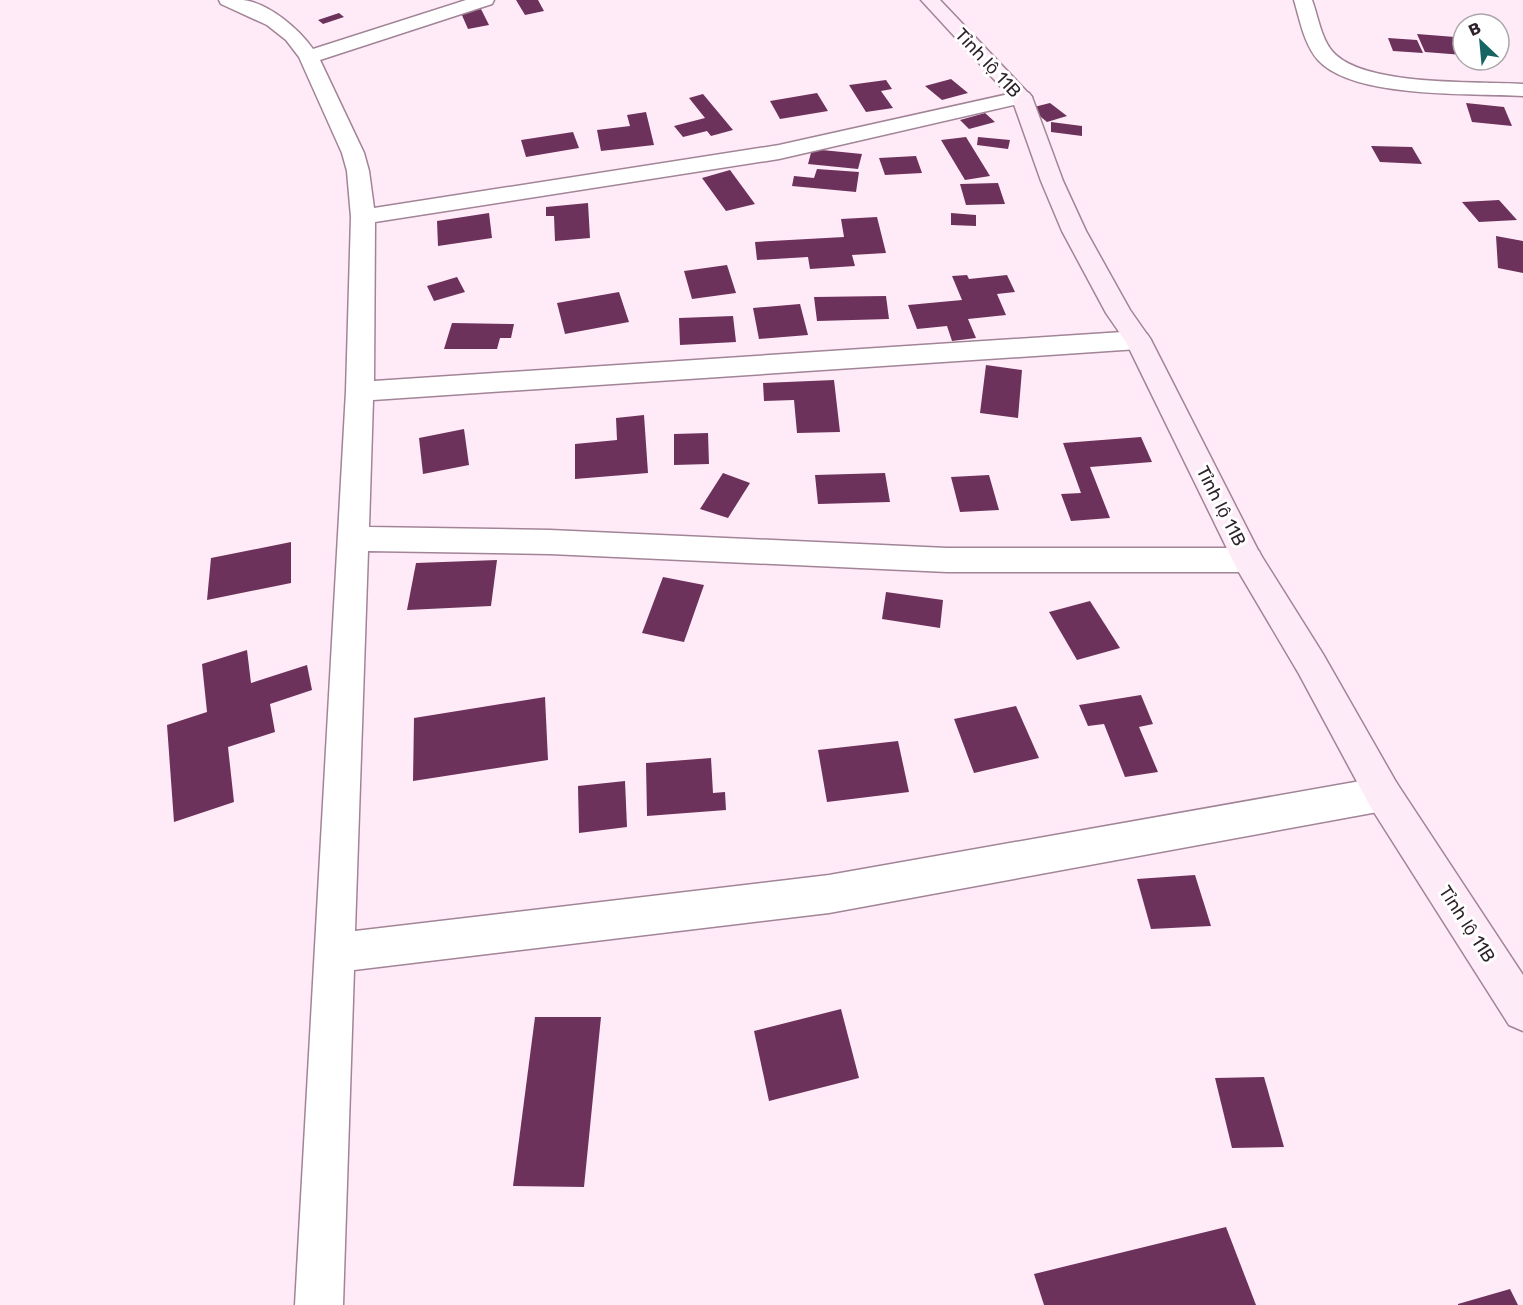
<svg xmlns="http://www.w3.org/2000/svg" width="1523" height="1305" font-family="Rubik,sans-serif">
<rect width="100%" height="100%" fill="#ffebf7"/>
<!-- building -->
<g fill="#6d325b">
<path d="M516,0H538L544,11L525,15Z"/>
<path d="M481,9L489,25L468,29L461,13Z"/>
<path d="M339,13L344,17L323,24L318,20Z"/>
<path d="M1417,34L1455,37L1463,55L1425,52Z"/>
<path d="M1388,38L1417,40L1423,53L1393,51Z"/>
<path d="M951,79L968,93L942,100L925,86Z"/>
<path d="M886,80L892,89L881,91L893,108L866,112L849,85Z"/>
<path d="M817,93L828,111L780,119L770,101Z"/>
<path d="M703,94L733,130L711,136L707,131L683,137L674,126L705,118L689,98Z"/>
<path d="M1050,103L1067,116L1047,122L1030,108Z"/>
<path d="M1466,103L1504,107L1512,126L1472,122Z"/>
<path d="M646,112L654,145L601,151L597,130L630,126L627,115Z"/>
<path d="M985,113L995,122L969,129L960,120Z"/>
<path d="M1051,122L1082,126V136L1051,132Z"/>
<path d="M573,132L579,148L526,157L521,140Z"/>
<path d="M966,137L990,176L965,180L941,140Z"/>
<path d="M978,137L1010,140L1008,149L977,145Z"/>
<path d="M1371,146L1412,147L1422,164L1380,162Z"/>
<path d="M812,149L862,154L858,169L808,164Z"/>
<path d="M916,156L922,173L885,175L879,158Z"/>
<path d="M817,169L859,172L856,192L792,186L794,176L814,178Z"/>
<path d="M730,170L755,204L726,211L702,178Z"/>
<path d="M998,183L1005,204L966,205L960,184Z"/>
<path d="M1499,200L1517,220L1479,222L1462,202Z"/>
<path d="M588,203L590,238L555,241L554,216H546V207Z"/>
<path d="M489,213L492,238L438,246L437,221Z"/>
<path d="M951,213L976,215V226L951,225Z"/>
<path d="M877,217L886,253L852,255L855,266L810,269L808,257L757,260L755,242L844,237L841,219Z"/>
<path d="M1496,236L1523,241V273L1498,268Z"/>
<path d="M727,265L736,293L692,299L684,271Z"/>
<path d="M967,275L969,279L1007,275L1015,292L997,294L1006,315L968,319L976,338L952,341L947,326L917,329L908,305L962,300L952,276Z"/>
<path d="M457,277L465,292L434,301L427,286Z"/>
<path d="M619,292L629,322L565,334L557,303Z"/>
<path d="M886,296L889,319L817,321L814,297Z"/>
<path d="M800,304L808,335L759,339L753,308Z"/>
<path d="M733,316L736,342L680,345L679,318Z"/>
<path d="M452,323L514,324L511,338H500L497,349H444Z"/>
<path d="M986,365L1022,370L1018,418L980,413Z"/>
<path d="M834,380L840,432L797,433L794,400L764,401L763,383Z"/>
<path d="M644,415L648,473L575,479V444L617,440L616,418Z"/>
<path d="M464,429L469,465L423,474L419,438Z"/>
<path d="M708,433L709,464L674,465V434Z"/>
<path d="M1141,437L1152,462L1090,467L1110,518L1071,521L1061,494L1081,493L1063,443Z"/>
<path d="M723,473L750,483L728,518L700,509Z"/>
<path d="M885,473L890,502L818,504L815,475Z"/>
<path d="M989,475L999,510L960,512L951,477Z"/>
<path d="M291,542V583L207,600L211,558Z"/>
<path d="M497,560L491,606L407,610L416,563Z"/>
<path d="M663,577L704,585L684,642L642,633Z"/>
<path d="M886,592L943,600L940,628L882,619Z"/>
<path d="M1090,601L1120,648L1077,660L1049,612Z"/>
<path d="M247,650L251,683L307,665L312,690L270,704L275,732L228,747L234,802L174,822L167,725L207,712L202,664Z"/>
<path d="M1141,695L1153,724L1139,727L1158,772L1125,777L1104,724L1088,726L1079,705Z"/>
<path d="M545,697L548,760L413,781L414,718Z"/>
<path d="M1016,706L1039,758L974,773L954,719Z"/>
<path d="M898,741L909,792L827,802L818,750Z"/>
<path d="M711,758L713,793L725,792L726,810L647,816L646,763Z"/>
<path d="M625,781L627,827L579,833L578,786Z"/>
<path d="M1195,875L1211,926L1151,929L1137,879Z"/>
<path d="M841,1009L859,1078L769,1101L754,1031Z"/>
<path d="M535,1017H601L584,1187L513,1186Z"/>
<path d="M1264,1077L1284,1147L1232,1148L1215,1078Z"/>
<path d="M1226,1227L1256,1305H1044L1034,1274Z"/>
<path d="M1510,1289L1518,1305H1458V1304Z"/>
</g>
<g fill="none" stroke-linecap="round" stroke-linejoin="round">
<defs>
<g id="minor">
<path d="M219,0C227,0 235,0 243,0C269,3 299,29 313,49L466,0H494L492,4L320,60L364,153L369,171L374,208L779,145L1022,91L1029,93L1032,97L1029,101L1022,103L779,159L375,222L374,381L1138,331L1147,334L1151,340L1147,346L1138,349L373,400L369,527L550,530L947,548H1248L1259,551L1263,560L1259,569L1248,572H947L550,554L368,551L355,931L829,875L1383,777L1396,782L1401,794L1396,806L1383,811L829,913L354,970L343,1305H295L346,391L351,217L347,171L342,153L299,57L286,40L267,25L221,4Z"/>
<path d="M1294,0H1312C1318,16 1321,38 1332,51C1362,87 1478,81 1523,84V96C1472,93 1353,99 1318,60C1304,44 1300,20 1294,0Z"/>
</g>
<path id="secondary" d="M921,0H940L1032,97L1063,181L1086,231L1130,310L1151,340L1259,552L1323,654L1396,782L1523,975V1031L1509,1025L1370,806L1299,674L1237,569L1126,342L1106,313L1062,231L1041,181L1012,99Z"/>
</defs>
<!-- minor casing -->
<use href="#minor" stroke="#a28497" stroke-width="3"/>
<!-- secondary casing -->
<use href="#secondary" stroke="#a28497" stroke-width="3"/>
<!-- minor -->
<use href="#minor" fill="#fff" fill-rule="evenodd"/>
<!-- secondary -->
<use href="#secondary" fill="#fdecf7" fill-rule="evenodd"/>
</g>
<g text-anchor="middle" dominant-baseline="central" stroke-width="6" stroke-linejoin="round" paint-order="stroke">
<!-- street labels -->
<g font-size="18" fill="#2e232a" stroke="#fff">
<text transform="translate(988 63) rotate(47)">Tỉnh lộ 11B</text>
<text transform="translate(1221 506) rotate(63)">Tỉnh lộ 11B</text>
<text transform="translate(1467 924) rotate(57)">Tỉnh lộ 11B</text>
</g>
</g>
<!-- north arrow -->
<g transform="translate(1481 42) rotate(334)"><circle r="28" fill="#ffffff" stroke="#aba7aa" stroke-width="1.5"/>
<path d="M0-4.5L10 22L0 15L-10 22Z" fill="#176562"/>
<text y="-9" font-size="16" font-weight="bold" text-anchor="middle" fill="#2e232a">B</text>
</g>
</svg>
